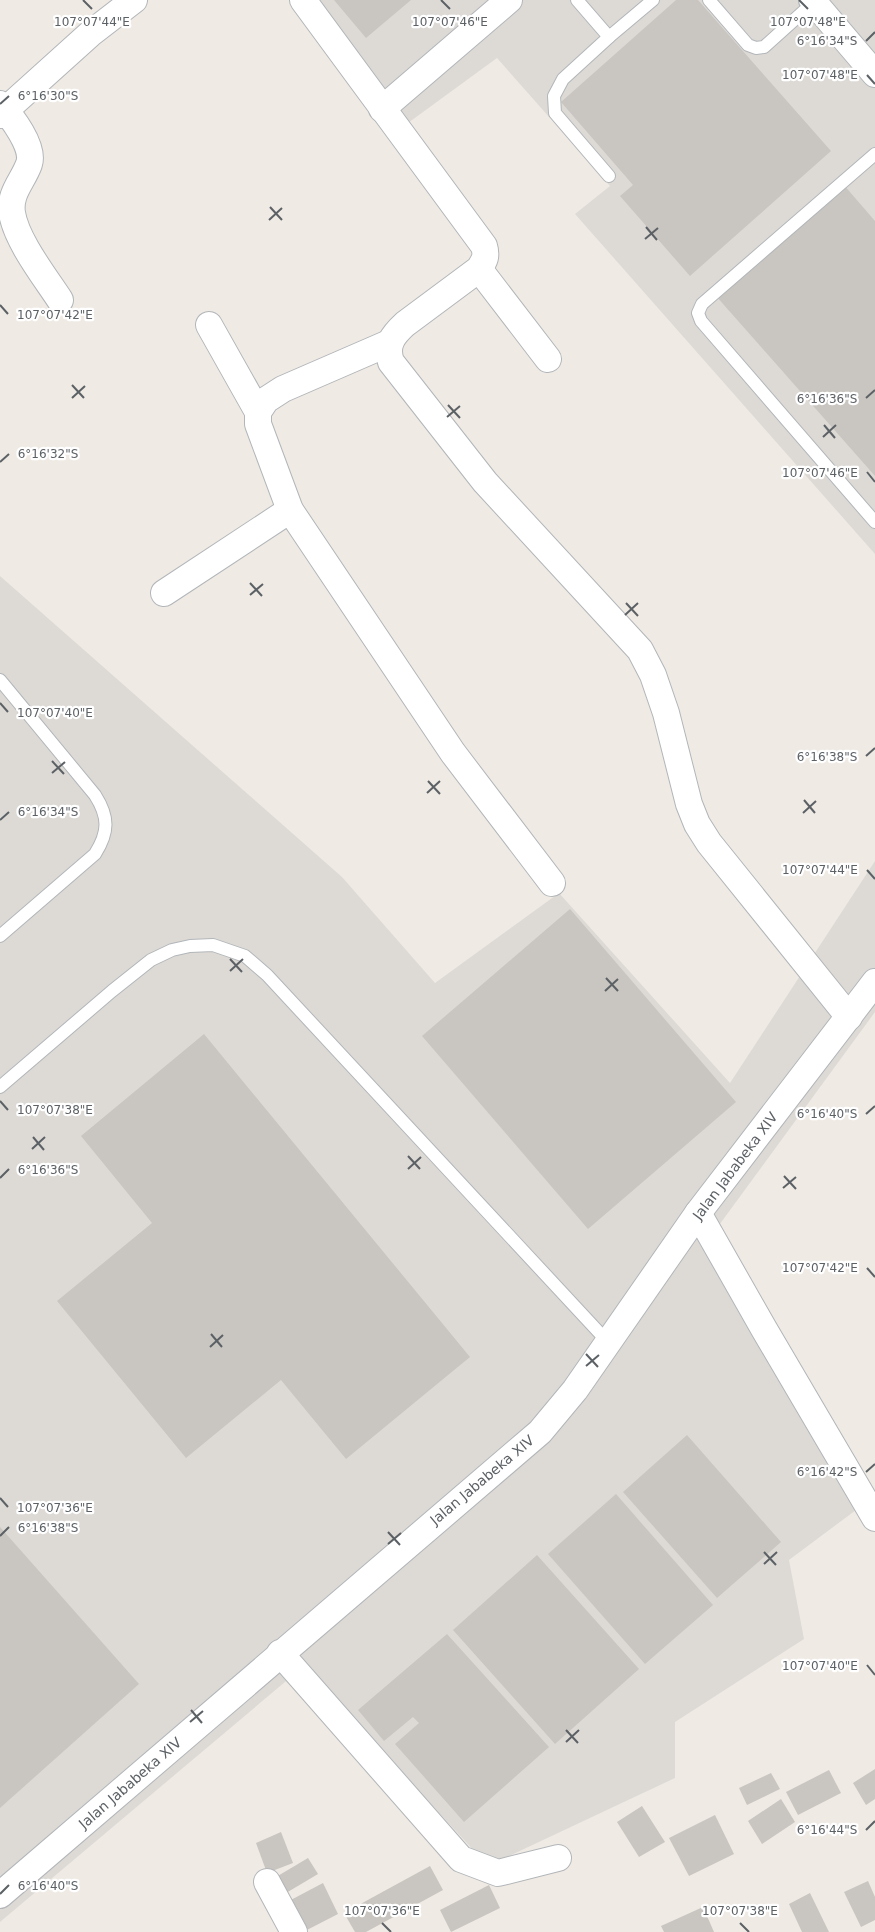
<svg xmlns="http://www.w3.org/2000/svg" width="875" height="1932" font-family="'DejaVu Sans',sans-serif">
<rect width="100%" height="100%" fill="#efeae4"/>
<!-- industrial -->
<g fill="#dddad6">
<path d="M318,0H875V554L575,214L610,186L497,58L408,123Z"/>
<path d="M0,576L342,877L435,983L559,893L730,1083L875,861V1012L703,1247L860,1507L789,1560L804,1639L675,1722V1778L488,1866L304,1666L0,1922Z"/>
</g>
<!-- building -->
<g fill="#c9c5c0">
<path d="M334,0H411L366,38Z"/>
<path d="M676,0H698L831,151L690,276L620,196L633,185L561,102Z"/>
<path d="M843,184L875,221V476L716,296Z"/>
<path d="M570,909L736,1102L588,1229L422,1036Z"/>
<path d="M204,1034L470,1357L346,1459L281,1380L186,1458L57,1301L152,1223L81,1136Z"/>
<path d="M687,1435L781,1542L717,1598L623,1492Z"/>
<path d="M616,1494L713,1605L645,1664L548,1554Z"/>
<path d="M0,1527L139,1684L0,1808Z"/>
<path d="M537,1555L639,1669L555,1744L453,1630Z"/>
<path d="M447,1634L549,1747L464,1822L395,1744L419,1723L413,1717L384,1741L358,1710Z"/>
<path d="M875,1769V1799L866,1805L853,1783Z"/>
<path d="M829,1770L841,1793L798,1815L786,1792Z"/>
<path d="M771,1773L780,1789L747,1805L739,1788Z"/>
<path d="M781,1799L795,1822L762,1844L748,1821Z"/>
<path d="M642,1806L665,1842L639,1857L617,1822Z"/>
<path d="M715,1815L734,1854L689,1876L669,1838Z"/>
<path d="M281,1832L293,1863L267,1873L256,1843Z"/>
<path d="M308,1858L318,1874L281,1896L271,1880Z"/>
<path d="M430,1866L443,1890L366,1932H355L344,1913Z"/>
<path d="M868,1881L875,1897V1920L861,1927L844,1892Z"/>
<path d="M323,1883L338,1914L303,1932L287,1902Z"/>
<path d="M489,1885L500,1908L451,1932L440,1910Z"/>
<path d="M810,1893L829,1932H802L789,1904Z"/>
<path d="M703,1907L714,1932H664L661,1926Z"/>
</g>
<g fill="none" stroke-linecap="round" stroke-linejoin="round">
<defs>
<g id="lane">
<path d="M577,0L609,37L653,0"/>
<path d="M709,0L748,45L756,48L764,47L814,2"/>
<path d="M609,37L563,79L554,96L555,113L609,176"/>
<path d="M875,154L702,304L698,313L701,321L875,522"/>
<path d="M0,680L95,795C109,817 109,832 95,854L0,936"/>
<path d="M0,1087L112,991L151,960L172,950L190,946L213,945L245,956L267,975L607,1341"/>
</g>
<g id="street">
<path d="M303,0L484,246C487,256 485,260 479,269L405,324C393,335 385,345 391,362L485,482L640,650L653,675L666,713L689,804L697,824L709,843L849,1017"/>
<path d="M812,0L875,74"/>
<path d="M0,104C11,116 35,147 29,164C23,181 9,193 12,213C16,240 45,277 60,300"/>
<path d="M382,109L509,0"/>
<path d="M0,115L90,34L134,0"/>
<path d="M479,269L548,359"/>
<path d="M209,325L258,412"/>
<path d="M389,343L283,389L266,400L258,412V424L290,510L453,753L552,883"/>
<path d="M164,593L290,510"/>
<path d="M698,1213L764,1329L875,1518"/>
<path d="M280,1653L461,1859L498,1873L558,1858"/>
<path d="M267,1882L294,1932"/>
<path d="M0,1895L540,1432L575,1390L698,1213L875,982"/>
</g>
</defs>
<!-- lane casing -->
<use href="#lane" stroke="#b2b6b9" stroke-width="14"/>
<!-- street casing -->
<use href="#street" stroke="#b2b6b9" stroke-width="28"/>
<!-- lane -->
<use href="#lane" stroke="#fff" stroke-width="12"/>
<!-- street -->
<use href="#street" stroke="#fff" stroke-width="26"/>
</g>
<!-- ticks -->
<path fill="none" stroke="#5c6165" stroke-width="2" d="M83,0L92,9M441,0L450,9M799,0L808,9M866,41L875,32M867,75L875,84M0,104L9,96M270,207L282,220M269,220L282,208M646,227L657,240M645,239L658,228M0,305L8,314M72,385L84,398M72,398L85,386M866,398L875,390M448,405L460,418M447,417L460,406M824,425L835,438M823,437L836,425M0,462L9,454M867,472L875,482M250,583L262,596M250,595L263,584M626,603L638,616M625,615L638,603M0,703L8,712M866,756L875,748M52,761L64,774M52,773L65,762M428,781L440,794M427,793L440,781M804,800L815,813M803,813L816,801M0,820L9,812M867,870L875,879M230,959L242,972M230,971L243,959M606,978L618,991M605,991L618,979M0,1101L8,1110M866,1114L875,1106M33,1137L44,1150M32,1149L45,1137M408,1156L420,1169M408,1169L421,1157M784,1176L796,1189M0,1178L9,1169M783,1188L796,1177M867,1268L875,1277M211,1334L222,1347M210,1347L223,1335M586,1354L598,1367M586,1366L599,1355M866,1472L875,1464M0,1498L8,1507M388,1532L400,1545M0,1536L9,1527M388,1544L401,1533M764,1552L776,1565M764,1564L777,1552M867,1665L875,1675M191,1710L202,1723M190,1722L203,1711M566,1730L578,1743M566,1742L579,1730M866,1830L875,1821M0,1894L9,1885M382,1923L391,1932M740,1923L749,1932"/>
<g text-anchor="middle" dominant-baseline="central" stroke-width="4.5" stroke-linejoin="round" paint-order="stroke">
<!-- street labels -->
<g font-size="14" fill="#5c6165" stroke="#fff">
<text transform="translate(735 1166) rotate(-53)">Jalan Jababeka XIV</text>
<text transform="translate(482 1480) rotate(-40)">Jalan Jababeka XIV</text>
<text transform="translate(130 1783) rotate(-41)">Jalan Jababeka XIV</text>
</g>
</g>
<g font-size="12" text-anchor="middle" fill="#5c6165" stroke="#fff" stroke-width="4.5" stroke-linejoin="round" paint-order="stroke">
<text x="92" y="26">107°07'44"E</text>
<text x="450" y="26">107°07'46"E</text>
<text x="808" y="26">107°07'48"E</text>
<text x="827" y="45">6°16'34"S</text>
<text x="820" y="79">107°07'48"E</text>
<text x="48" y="100">6°16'30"S</text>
<text x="55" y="319">107°07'42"E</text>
<text x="827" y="403">6°16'36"S</text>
<text x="48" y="458">6°16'32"S</text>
<text x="820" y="477">107°07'46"E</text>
<text x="55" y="717">107°07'40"E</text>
<text x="827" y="761">6°16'38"S</text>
<text x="48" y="816">6°16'34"S</text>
<text x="820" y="874">107°07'44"E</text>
<text x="55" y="1114">107°07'38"E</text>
<text x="827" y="1118">6°16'40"S</text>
<text x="48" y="1174">6°16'36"S</text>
<text x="820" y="1272">107°07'42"E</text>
<text x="827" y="1476">6°16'42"S</text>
<text x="55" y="1512">107°07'36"E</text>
<text x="48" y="1532">6°16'38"S</text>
<text x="820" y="1670">107°07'40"E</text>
<text x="827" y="1834">6°16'44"S</text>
<text x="48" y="1890">6°16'40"S</text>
<text x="382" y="1915">107°07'36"E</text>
<text x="740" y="1915">107°07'38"E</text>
</g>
</svg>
